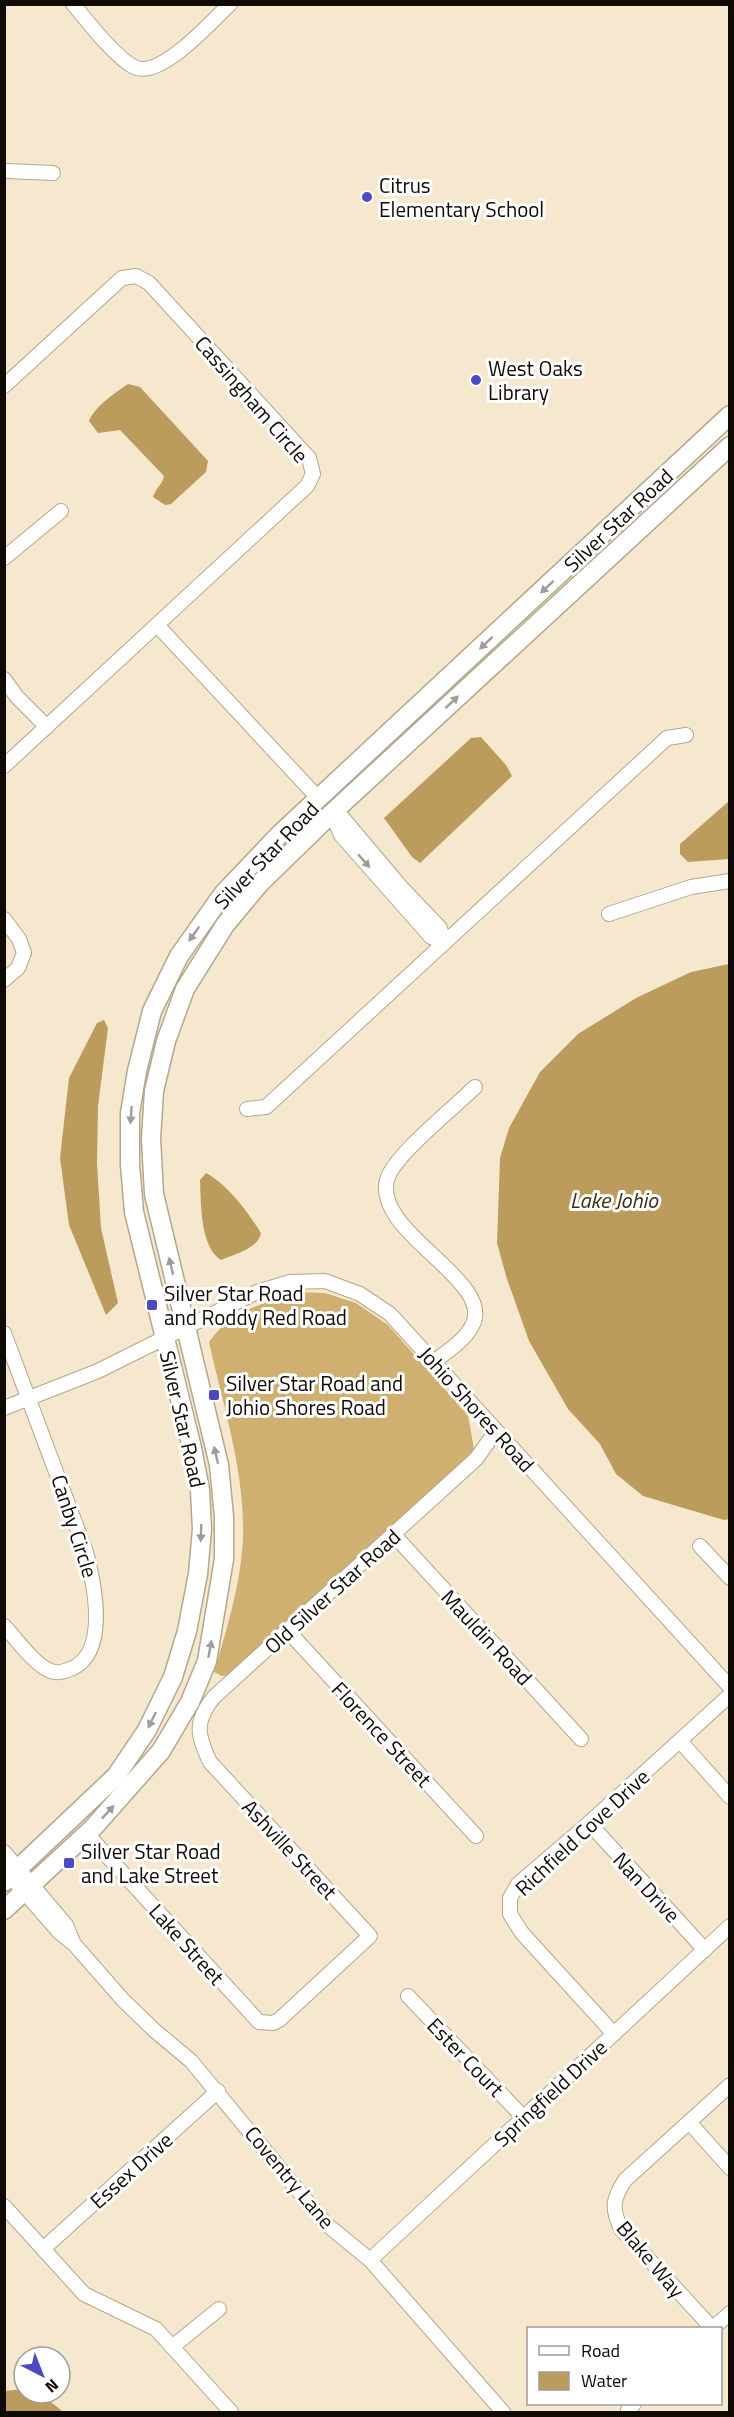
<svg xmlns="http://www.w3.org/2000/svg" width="734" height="2417" font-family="'Titillium Web',sans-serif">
<rect width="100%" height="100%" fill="#f6e8ce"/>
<!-- forest -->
<path fill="#d0b070" d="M298,1292L325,1293L356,1303L388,1325L468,1415L474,1449L461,1464L234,1674L222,1676L214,1672C227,1628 241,1584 243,1537C245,1472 223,1405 209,1342C230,1311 264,1303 298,1292Z"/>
<!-- water -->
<g fill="#bc9c5d">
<path d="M128,384L140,387L208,461L206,472L171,504L165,505L153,497C156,488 162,485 164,476L120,430L98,433L89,421C95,406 115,393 128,384Z"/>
<path d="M481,737L506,765L512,776L420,863L412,857L384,818L471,738Z"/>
<path d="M729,801V859L688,862L680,854V844Z"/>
<path d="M729,964L730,1519L724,1520L643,1496L616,1474L600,1444L568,1409L529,1341L507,1279L497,1243L500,1158L509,1128L540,1072L578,1034L636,998L691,972Z"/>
<path d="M104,1020L108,1028L98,1106L97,1163L101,1228L118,1303L106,1315L69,1225L60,1158L69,1078L97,1023Z"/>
<path d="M206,1173C228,1185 248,1212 261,1233C258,1249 235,1254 221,1260C200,1247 201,1203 200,1180Z"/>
<path d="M24,2389V2393C39,2393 52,2402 63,2412H5V2391Z"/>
</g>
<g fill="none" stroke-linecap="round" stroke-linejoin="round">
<defs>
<g id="minor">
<path d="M73,4C88,22 115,57 134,67C160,80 212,21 230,4"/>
<path d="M7,171L53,173"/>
<path d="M4,386L122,278L136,276L149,283L309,458L313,474L307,486L4,766"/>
<path d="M4,558L61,511"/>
<path d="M157,625L319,799"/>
<path d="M4,679L17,697L47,727"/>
<path d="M336,810L401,887L440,928L444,943"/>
<path d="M332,813L341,835L431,937L444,943"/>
<path d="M609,914L691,887L730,881"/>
<path d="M4,919L19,939L24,953L18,968L4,980"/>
<path d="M247,1109L266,1107L667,738L686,735"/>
<path d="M4,1333L86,1552C94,1583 109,1650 73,1668C66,1671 58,1674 51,1671C35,1666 16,1638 4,1626"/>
<path d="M435,1361C448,1351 464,1341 472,1326C497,1281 373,1233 387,1180C393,1156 455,1107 475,1087"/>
<path d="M4,1408L98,1371L257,1292L290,1282L325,1281L360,1294L390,1314L730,1687"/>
<path d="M394,1535L581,1739"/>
<path d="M700,1546L730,1578"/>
<path d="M288,1631L476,1836"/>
<path d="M680,1741L730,1797"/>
<path d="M589,1823L705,1950"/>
<path d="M87,1834L259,2022L273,2023L279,2020L370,1936L210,1762C197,1734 194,1722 214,1697L476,1459L496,1431"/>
<path d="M4,1852L66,1925L73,1942"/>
<path d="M5,1870L59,1932L74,1944L123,2000L154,2030L191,2061L325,2223L370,2260L503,2412"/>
<path d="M408,1996L524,2118"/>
<path d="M614,2034L522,1933L510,1914V1898L518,1884L589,1823L730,1695"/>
<path d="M689,2122L730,2168"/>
<path d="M4,2206L84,2294L156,2329L231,2412"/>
<path d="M43,2249L218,2091"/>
<path d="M370,2260L730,1926"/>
<path d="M712,2328L621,2229C611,2207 613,2199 625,2180L730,2085"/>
<path d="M713,2328L730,2313"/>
<path d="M172,2347L219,2309"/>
<path d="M628,2410L634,2404"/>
</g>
<g id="major">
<path d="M4,1882L116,1776L147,1730L173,1677L187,1631L198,1574L202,1529L200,1490L192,1448L134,1212L130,1165V1113L137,1071L152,1011L179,956L223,894L280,834L730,415"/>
<path d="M4,1910L93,1828L161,1751L190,1702L207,1661L224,1559V1517L219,1465L154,1194L151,1139L154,1091L166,1041L185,989L225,925L260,883L332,813L730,446"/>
</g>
</defs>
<!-- minor casing -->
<use href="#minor" stroke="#b3a78d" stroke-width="16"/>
<!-- major casing -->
<use href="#major" stroke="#b3a78d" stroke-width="21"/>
<!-- minor -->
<use href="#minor" stroke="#fff" stroke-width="14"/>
<!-- major -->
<use href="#major" stroke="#fff" stroke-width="18"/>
</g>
<!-- one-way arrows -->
<defs><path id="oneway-solid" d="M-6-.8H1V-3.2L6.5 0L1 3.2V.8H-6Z" transform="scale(1.5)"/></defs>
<g fill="#9f9d9b">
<use href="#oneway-solid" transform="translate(547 587) rotate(137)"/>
<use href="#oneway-solid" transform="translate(486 643) rotate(137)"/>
<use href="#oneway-solid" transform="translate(452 702) rotate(-43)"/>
<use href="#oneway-solid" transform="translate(364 861) rotate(49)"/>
<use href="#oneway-solid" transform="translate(194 934) rotate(125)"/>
<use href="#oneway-solid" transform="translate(131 1115) rotate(94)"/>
<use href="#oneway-solid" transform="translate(171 1266) rotate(-103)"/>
<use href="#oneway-solid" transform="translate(216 1455) rotate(-103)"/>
<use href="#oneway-solid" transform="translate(201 1533) rotate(92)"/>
<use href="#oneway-solid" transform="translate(210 1649) rotate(-79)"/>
<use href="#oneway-solid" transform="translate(152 1720) rotate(116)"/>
<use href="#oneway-solid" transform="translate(108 1812) rotate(-47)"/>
</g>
<!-- markers -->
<g fill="#4c4ac0" stroke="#fff" stroke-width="2">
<circle cx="367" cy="197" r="6"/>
<circle cx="476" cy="380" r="6"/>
<rect x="146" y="1299" width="12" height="12" rx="3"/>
<rect x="208" y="1389" width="12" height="12" rx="3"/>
<rect x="63" y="1857" width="12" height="12" rx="3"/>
</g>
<g text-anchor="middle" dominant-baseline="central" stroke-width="6" stroke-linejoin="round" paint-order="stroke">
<!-- poi labels -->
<g font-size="21" fill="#0f0b04" stroke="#fff" text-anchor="start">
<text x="379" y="185">Citrus<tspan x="379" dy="24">Elementary School</tspan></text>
<text x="488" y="368">West Oaks<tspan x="488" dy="24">Library</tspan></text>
<text x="164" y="1293">Silver Star Road<tspan x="164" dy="24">and Roddy Red Road</tspan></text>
<text x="226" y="1383">Silver Star Road and<tspan x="226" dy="24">Johio Shores Road</tspan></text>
<text x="81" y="1851">Silver Star Road<tspan x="81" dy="24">and Lake Street</tspan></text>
</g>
<!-- street labels -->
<g font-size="21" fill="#0f0b04" stroke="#fff">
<text transform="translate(252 399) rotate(49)">Cassingham Circle</text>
<text transform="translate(618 520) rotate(-43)">Silver Star Road</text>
<text transform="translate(266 855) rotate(-46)">Silver Star Road</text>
<text transform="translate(477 1409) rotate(48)">Johio Shores Road</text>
<text transform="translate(183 1419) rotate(77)">Silver Star Road</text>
<text transform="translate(75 1526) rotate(72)">Canby Circle</text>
<text transform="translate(332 1591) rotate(-42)">Old Silver Star Road</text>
<text transform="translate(487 1637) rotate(47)">Mauldin Road</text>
<text transform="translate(382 1734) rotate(47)">Florence Street</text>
<text transform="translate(582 1832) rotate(-43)">Richfield Cove Drive</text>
<text transform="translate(290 1849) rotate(47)">Ashville Street</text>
<text transform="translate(647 1887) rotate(47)">Nan Drive</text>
<text transform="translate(187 1944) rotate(48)">Lake Street</text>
<text transform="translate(466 2057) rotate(46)">Ester Court</text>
<text transform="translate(550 2093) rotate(-43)">Springfield Drive</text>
<text transform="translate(131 2170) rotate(-42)">Essex Drive</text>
<text transform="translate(290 2177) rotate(50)">Coventry Lane</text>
<text transform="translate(651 2259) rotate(50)">Blake Way</text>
</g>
<!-- water labels -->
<g font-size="22" font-style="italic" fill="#3d3013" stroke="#fff">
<text x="614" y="1200">Lake Johio</text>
</g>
</g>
<!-- border -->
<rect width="734" height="2417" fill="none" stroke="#0f0b04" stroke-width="12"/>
<!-- legend -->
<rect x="527" y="2327" width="195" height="78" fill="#ffffff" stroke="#9f9d9b" stroke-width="1.5"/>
<rect x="539" y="2346" width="30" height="9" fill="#ffffff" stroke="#9f9d9b" stroke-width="1.5"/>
<text x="581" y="2357" font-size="18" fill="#0f0b04">Road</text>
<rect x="539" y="2372" width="30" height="18" fill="#bc9c5d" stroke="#9f9d9b" stroke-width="1.5"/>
<text x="581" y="2387" font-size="18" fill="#0f0b04">Water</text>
<!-- north arrow -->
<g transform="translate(42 2375) rotate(138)"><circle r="28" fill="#ffffff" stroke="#9f9d9b" stroke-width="1.5"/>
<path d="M0-4.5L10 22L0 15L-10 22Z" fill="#4c4ac0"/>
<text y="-9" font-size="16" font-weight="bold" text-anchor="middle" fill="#0f0b04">N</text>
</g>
</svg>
